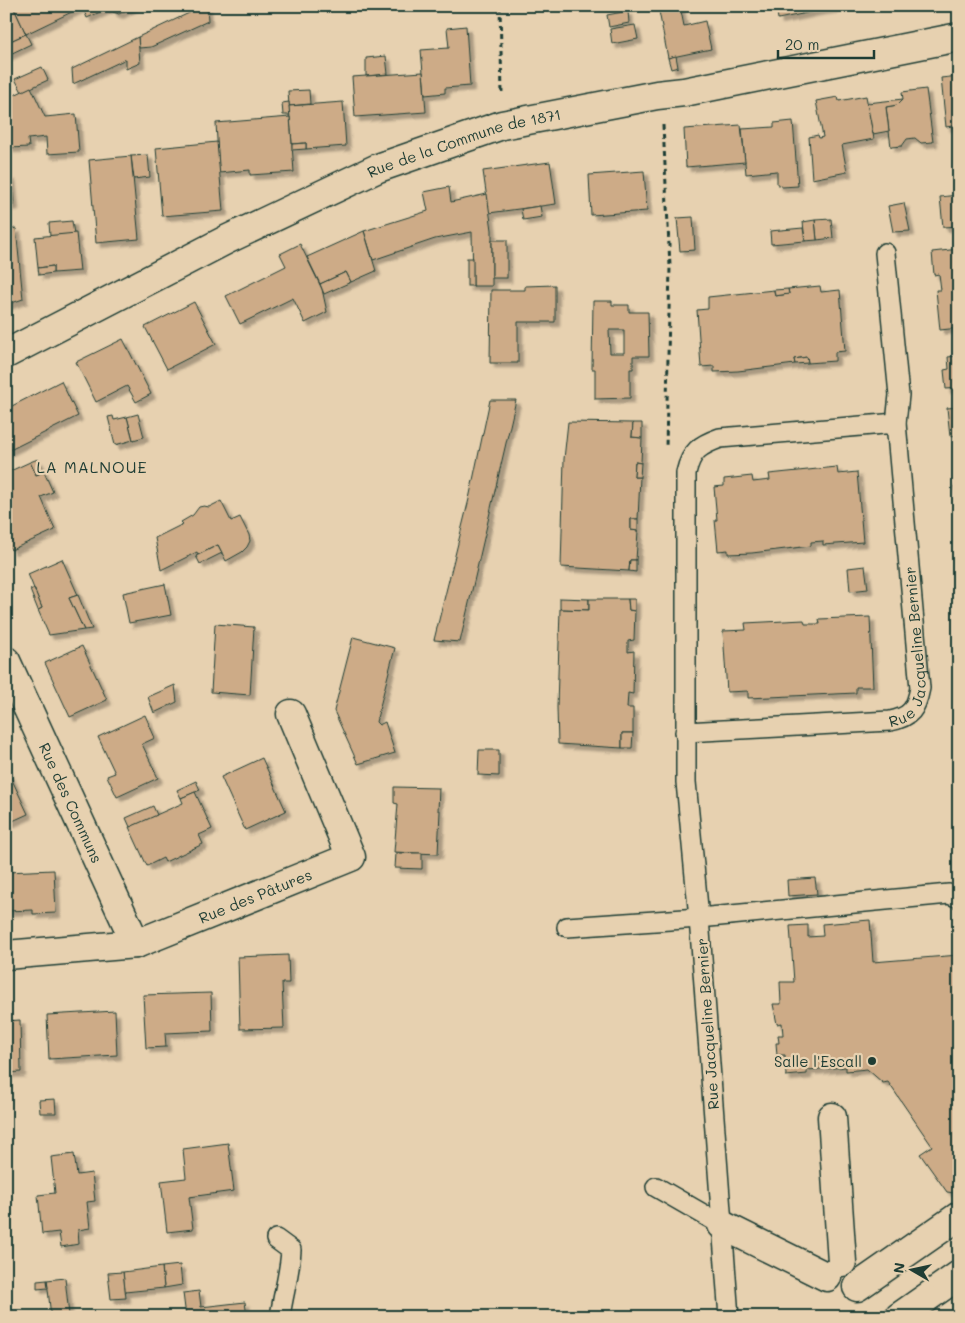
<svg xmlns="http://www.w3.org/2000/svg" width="965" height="1323" font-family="Mali,sans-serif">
<defs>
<filter id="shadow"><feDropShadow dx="4.5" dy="4.5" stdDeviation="1" flood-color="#0004"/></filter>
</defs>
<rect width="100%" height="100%" fill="#e7d1b0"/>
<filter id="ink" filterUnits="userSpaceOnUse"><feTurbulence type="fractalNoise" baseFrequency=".02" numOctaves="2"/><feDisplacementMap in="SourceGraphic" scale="10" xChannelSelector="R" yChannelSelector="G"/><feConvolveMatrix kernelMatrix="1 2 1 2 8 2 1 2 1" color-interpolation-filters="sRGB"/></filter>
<g filter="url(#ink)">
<!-- building -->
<g fill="#cdab87" stroke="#1f3d34" fill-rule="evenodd" filter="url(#shadow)">
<path d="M6,6H13L26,34L6,43Z"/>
<path d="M13,6H82V7L26,34Z"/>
<path d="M82,6H134L119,14L113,12L111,7L87,18Z"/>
<path d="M204,6H207L208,21L151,47L139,48L138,37Z"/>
<path d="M658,6H680L684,26L705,21L711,49L668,58Z"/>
<path d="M776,6H807L800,7L802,14L778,19Z"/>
<path d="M814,6L815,11L802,14L800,7Z"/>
<path d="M814,6H834V8L815,11Z"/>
<path d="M628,11L629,23L609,27L607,15Z"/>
<path d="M635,25L638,39L612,44L610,29Z"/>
<path d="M466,26L470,86L445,88V93L425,95L421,50L449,48L447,28Z"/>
<path d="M26,34L31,44L6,56V43Z"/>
<path d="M138,37L140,63L126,69V59L73,84L72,69Z"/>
<path d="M386,56L388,74L366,76V58Z"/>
<path d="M676,56L678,67L671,69L668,58Z"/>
<path d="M42,67L48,80L22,92L15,79Z"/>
<path d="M423,72L426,112L355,117L352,77Z"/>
<path d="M959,76V125L946,127L941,78Z"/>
<path d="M31,87L45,117L76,114L79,152L47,154L46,137L28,139L29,147L9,148L6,99Z"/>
<path d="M926,89L933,142L921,143L915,138L907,139L902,146L891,147L886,107L897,105L903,99L902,92Z"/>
<path d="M309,90L310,104L289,106L288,91Z"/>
<path d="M866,96L874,139L842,145L847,172L812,179L809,137L818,135L819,138L823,137L816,101L838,97L839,101Z"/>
<path d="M903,99L897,105L886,107L889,131L873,134L867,103Z"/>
<path d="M289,102L290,115H283L282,103Z"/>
<path d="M343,102L346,146L306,149V143L292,144L289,106Z"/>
<path d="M290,117L294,172L250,175V170L219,173L216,123Z"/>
<path d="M793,121L798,186L782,187L777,184V171L746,174L742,129L774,127V123Z"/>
<path d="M741,125L745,162L686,167L684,129Z"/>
<path d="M217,142L223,211L162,216L156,148Z"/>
<path d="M306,143V149L292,150V144Z"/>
<path d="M148,155L150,177L134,179L131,156Z"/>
<path d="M131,156L139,239L96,243L89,160Z"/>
<path d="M550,162L556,204L489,213L483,171Z"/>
<path d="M644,171L647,211L591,215L589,175Z"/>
<path d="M11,176L14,205L6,206V177Z"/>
<path d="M449,187L451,202L487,194L492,230V286H473L472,232L435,239L373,260L364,231L428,211L424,192Z"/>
<path d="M958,195L959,226L943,227L940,197Z"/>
<path d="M904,203L910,231L893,232L888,206Z"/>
<path d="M540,206L542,217L523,220L521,209Z"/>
<path d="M693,217L695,250L680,251L677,218Z"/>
<path d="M831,219L833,238L817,240L815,220Z"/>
<path d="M815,220L817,240L805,241L803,222Z"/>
<path d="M72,221L74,234L50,236L49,223Z"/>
<path d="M16,228L23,299L6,305V230Z"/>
<path d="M803,228L805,241L771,244L770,231Z"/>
<path d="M364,231L376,271L351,282L346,272L320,284L307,257Z"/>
<path d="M76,233L80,271L53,273V266L38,268L35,237Z"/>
<rect x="492" y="240" width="15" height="38"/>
<path d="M300,244L322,289L327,312L305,323L293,298L240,324L226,296L286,266L280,254Z"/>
<path d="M959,249V328L940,330L936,290H941L939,274L934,275L932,252Z"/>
<rect x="467" y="258" width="6" height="28"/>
<path d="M53,266V273L39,275L38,268Z"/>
<path d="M346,272L351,282L324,294L320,284Z"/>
<path d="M555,285V322H518V363H490L491,290H525V286Z"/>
<path d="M820,286L821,292L840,290L845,351L835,352V361L808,363L807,357L794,359L795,364L738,371L714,372V366L701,367L697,310L708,309V297L774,290L775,296L789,294L788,289Z"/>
<path d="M788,289L789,294L775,296L774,290Z"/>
<path d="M593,301H612V305H629V312H648L649,356H633V369H630V398L595,399V369H592ZM609,330H624V353H610Z"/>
<path d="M194,302L216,344L167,369L145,327Z"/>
<path d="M959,328V388L946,389L944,370L949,369L948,357L956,356L953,329Z"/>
<path d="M123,339L151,394L136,402L127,386L96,402L76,362Z"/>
<path d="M807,357L808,363L795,364L794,359Z"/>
<path d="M61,381L78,416L6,452V409Z"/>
<path d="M490,400H516L460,642L434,640L469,499Z"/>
<path d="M959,407V435L950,436L947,408Z"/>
<path d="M138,414L144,437L133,440L127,417Z"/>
<path d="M113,416L114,420L127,417L133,440L115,445L108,417Z"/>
<path d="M568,422L633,423L632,437L642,438L641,463L635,462L634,477H640L638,519H631V530L638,531L636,560H630L629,571L561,567L564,459Z"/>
<path d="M633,423H642V438L632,437Z"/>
<path d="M38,459L44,472L36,475L30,462Z"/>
<path d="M30,462L36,475L44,472L53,492L41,497L55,530L11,550L6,540V473Z"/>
<path d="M635,462L641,463L640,477H634Z"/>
<path d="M837,467L838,474L857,472L863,542L823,545V541L811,542V546L752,553L728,554V550L718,551L715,520H717L714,487L724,486V479L752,476L753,482L770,480L769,474Z"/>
<path d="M954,486H959V510H956Z"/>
<path d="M221,501L231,521L240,517L249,535L250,541L247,547L242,552L226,561L218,545L198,555L197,552L161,570L155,538L183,524L181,522L193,515L199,507L204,506L209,507Z"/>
<path d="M631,519H638V531L631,530Z"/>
<path d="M218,545L222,553L200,564L196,556Z"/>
<path d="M62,559L78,595L69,598L84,630L49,635L38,610L42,608L28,574Z"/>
<path d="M630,560H636V572L629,571Z"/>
<path d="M865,566L868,589L850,591L848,568Z"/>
<path d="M165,584L171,615L129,623L123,593Z"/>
<path d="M34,588L42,608L38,610L30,590Z"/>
<path d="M78,595L92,629L84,630L69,598Z"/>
<path d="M560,598L589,599V610L560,609Z"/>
<path d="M589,599H628L629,610L635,611L634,640L628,641V652L634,651L633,694L628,693L627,708H633V733H622V748L558,744L557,707L560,609L589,610Z"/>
<path d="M628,599H635V611L629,610Z"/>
<path d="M870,617L873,687H856V693L748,698V691L727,692L723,631L746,630L745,623L804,620L805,624H820L819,619Z"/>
<path d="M215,624L254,627L250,695L211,692Z"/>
<path d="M353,637L395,648L376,722L379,725L385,722L395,753L358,764L334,711Z"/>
<path d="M82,646L107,700L70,717L45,663Z"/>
<path d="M175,685L177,702L154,713L148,697Z"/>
<path d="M145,715L155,738L142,744L158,778L117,797L107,776L115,773L98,737Z"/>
<path d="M622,733H633L632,748H622Z"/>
<path d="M479,750H499V776L478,775Z"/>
<path d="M262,758L286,811L245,830L221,777Z"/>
<path d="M6,767L28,814L6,824Z"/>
<path d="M196,781L200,790L181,798L177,790Z"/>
<path d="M394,787L439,788L438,811H440L438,854L394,852L398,804L394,803Z"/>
<path d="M195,792L212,829L199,835L203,844L165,862L163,858L147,866L129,827L183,803L181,798Z"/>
<path d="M153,806L157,815L130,827L126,818Z"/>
<path d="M396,853H422V869L395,868Z"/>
<path d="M54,870L56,913L33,914V910L6,911V872Z"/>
<path d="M815,878L817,894L788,896L787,880Z"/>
<path d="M870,920L873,962L959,955V1191L955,1193L947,1192L920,1154L932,1146L888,1082L883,1083L867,1069L846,1071V1067L807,1070V1074L786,1076L785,1055H777L776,1043H779L778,1035H783L782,1023L777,1024L773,1004H781L780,982H794L790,926L808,925V937L823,936L822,924Z"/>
<path d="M288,955L289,983H282L284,1028L240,1029L238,957Z"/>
<path d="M211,993L212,1031L165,1033L166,1047L146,1048L143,995Z"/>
<path d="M115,1011L117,1055L49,1059L47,1015Z"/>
<path d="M20,1020L21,1072L6,1073V1021Z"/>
<path d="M55,1099L56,1113H40L39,1100Z"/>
<path d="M228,1143L234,1191L189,1197L193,1229L167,1232L161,1181L186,1178L183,1149Z"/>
<path d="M74,1154L77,1175L92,1173L95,1201L87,1202L90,1228L78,1230L79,1244L61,1247L59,1232L42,1234L38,1195L55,1193L51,1157Z"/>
<path d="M180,1265L182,1285L164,1288L162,1267Z"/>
<path d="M162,1267L164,1288L125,1292L123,1272Z"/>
<path d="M123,1272L126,1298L111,1299L108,1273Z"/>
<path d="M65,1278L69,1315L51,1317L47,1280Z"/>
<path d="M47,1280L48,1288L37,1289V1281Z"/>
<path d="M199,1291L201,1307L245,1302L247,1317H186L183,1293Z"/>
</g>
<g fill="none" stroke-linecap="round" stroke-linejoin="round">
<defs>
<g id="lane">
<path id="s1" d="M685,732L890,721C911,717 916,709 920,688L896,423L899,395L885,253"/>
<path d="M567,927L699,918L949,894L959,898"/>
<path d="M656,1187L722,1225"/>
<path d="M276,1239L291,1250C290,1273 283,1294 280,1317"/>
<path d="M729,1317L699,918L686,782V473C691,451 700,445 720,438L896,423"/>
</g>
<g id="street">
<path id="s2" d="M6,661L136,944"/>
<path id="s3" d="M6,955L136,944L351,857L291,714"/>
<path d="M832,1117L842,1262"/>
<path d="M722,1225L827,1277"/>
<path d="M857,1287L959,1216"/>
<path d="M899,1317L959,1275"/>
</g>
<g id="secondary">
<path id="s4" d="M6,354L228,239L378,168L502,125L657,95L684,92L959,37"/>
</g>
</defs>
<!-- lane casing -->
<use href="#lane" stroke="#1f3d34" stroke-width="22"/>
<!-- street casing -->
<use href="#street" stroke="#1f3d34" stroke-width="31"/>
<!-- secondary casing -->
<use href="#secondary" stroke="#1f3d34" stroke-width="31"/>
<!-- path -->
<g stroke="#1f3d34" stroke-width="3" stroke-dasharray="5 4" stroke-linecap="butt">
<path d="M500,6L502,94"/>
<path d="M663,125L670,266L666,448"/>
</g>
<!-- lane -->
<use href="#lane" stroke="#e7d1b0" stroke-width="19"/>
<!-- street -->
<use href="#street" stroke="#e7d1b0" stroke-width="28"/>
<!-- secondary -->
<use href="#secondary" stroke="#e7d1b0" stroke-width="28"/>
</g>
</g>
<!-- markers -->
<circle fill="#1f3d34" stroke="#e7d1b0" stroke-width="2" cx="872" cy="1061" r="5"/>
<g text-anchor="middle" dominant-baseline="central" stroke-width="4.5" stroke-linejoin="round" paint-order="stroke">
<!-- street labels -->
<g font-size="15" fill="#1f3d34" stroke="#e7d1b0">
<text stroke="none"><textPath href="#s4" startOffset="506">Rue de la Commune de 1871</textPath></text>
<text stroke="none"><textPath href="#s1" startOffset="290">Rue Jacqueline Bernier</textPath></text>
<text stroke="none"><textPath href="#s2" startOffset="156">Rue des Communs</textPath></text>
<text stroke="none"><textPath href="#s3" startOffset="259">Rue des Pâtures</textPath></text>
<text transform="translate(707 1024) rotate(-94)">Rue Jacqueline Bernier</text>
</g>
<!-- poi labels -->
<g font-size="15" fill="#1f3d34" stroke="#e7d1b0" text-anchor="end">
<text x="862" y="1061">Salle l'Escall</text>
</g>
<!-- neighbourhood labels -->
<g font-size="16" letter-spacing="1" fill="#1f3d34" stroke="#e7d1b0">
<text x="92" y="466">LA MALNOUE</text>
</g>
</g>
<!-- margin -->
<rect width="965" height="1323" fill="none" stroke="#e7d1b0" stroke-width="25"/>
<rect x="12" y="12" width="940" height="1298" fill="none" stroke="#1f3d34" stroke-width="2" filter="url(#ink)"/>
<!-- north arrow -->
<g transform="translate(912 1270) rotate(279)" stroke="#e7d1b0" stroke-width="4" paint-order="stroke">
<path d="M0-4L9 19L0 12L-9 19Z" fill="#1f3d34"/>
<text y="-8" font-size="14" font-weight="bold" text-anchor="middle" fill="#1f3d34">N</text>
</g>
<!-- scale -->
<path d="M778 50v8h96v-8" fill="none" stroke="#1f3d34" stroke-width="2.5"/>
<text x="785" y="50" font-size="15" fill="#1f3d34" stroke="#e7d1b0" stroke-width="4" paint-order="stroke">20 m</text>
</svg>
